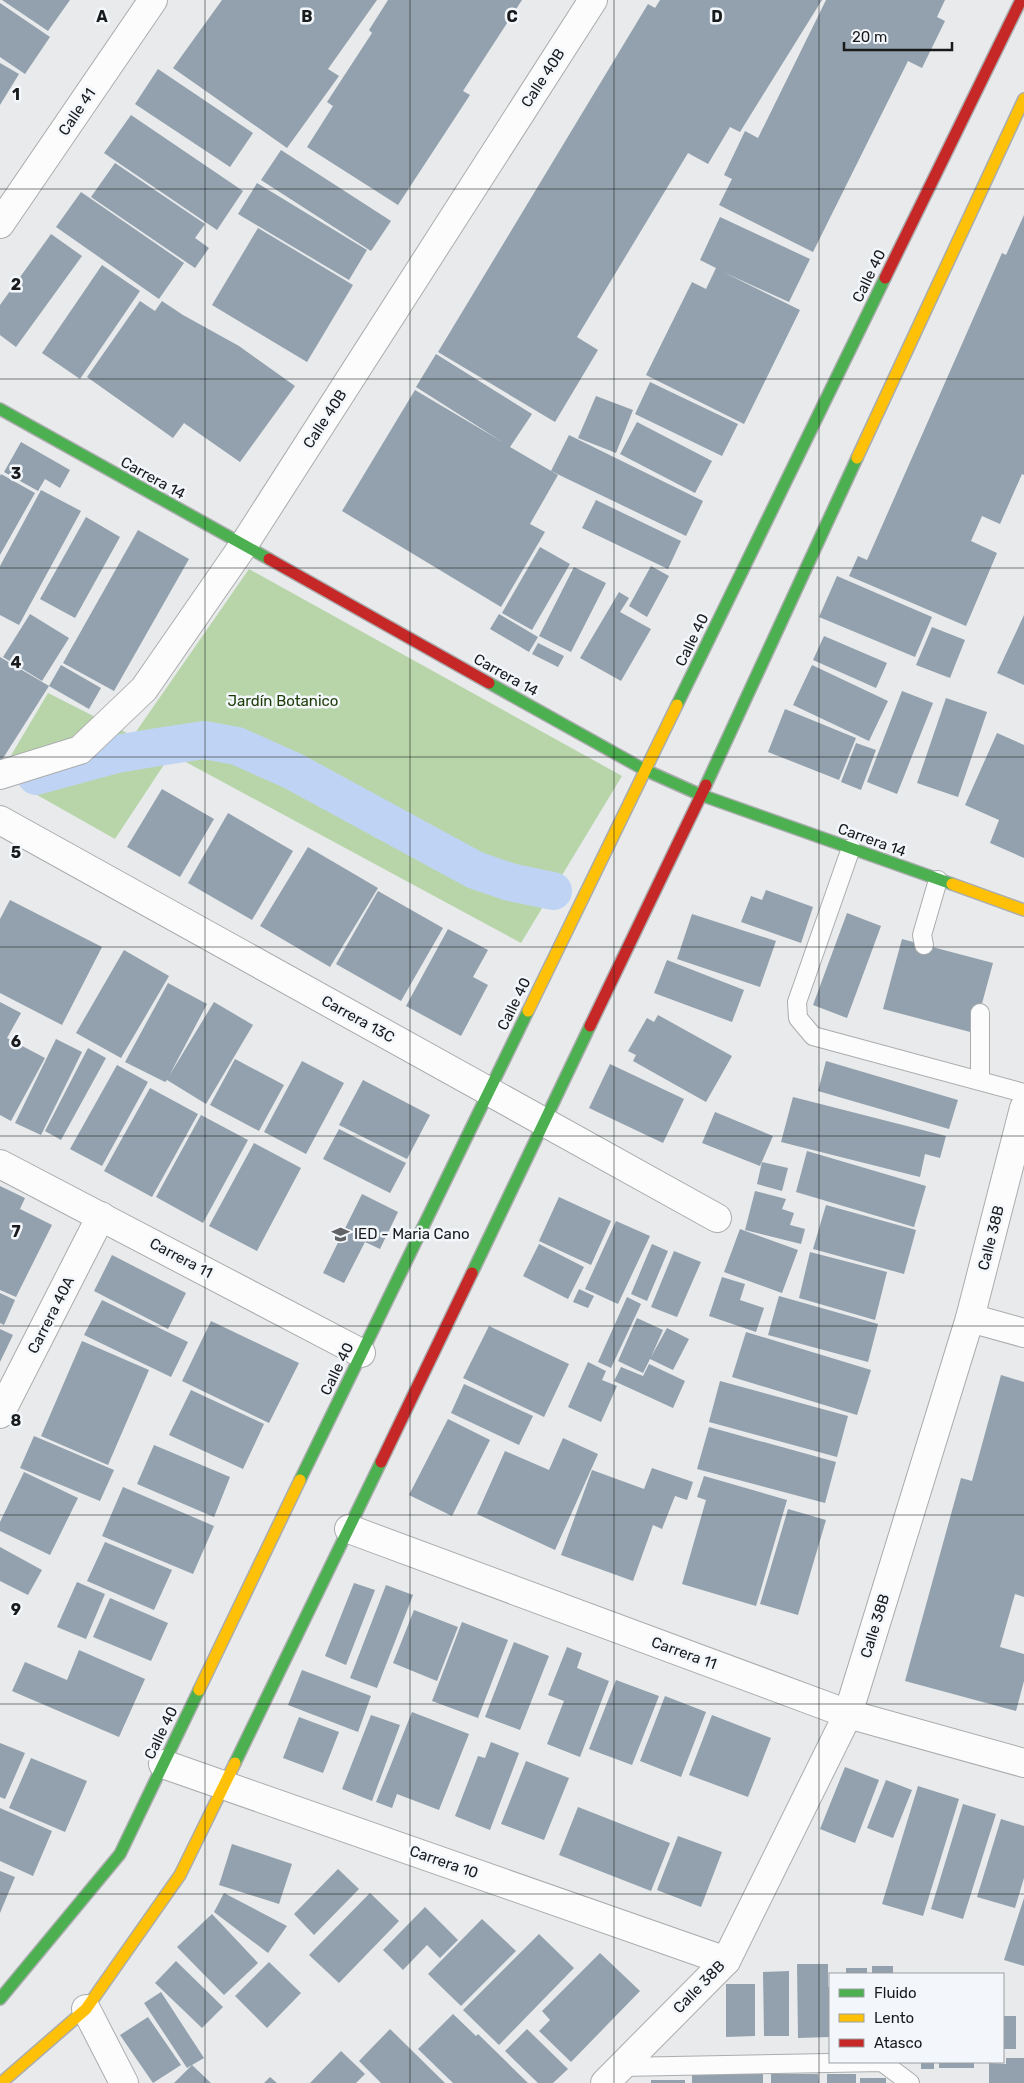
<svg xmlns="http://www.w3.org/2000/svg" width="1024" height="2083" font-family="Rubik,sans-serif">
<rect width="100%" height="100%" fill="#e8eaec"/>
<!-- forest -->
<path fill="#b8d5aa" d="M249,569L622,776L521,943L171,754L115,839L0,774L48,693L133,736Z"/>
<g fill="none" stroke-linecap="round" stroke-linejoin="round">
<!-- canal -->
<path stroke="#bfd4f4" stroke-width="38" d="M36,776L117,754L158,747L204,740L237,746L293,771L475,870L510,882L553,891"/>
</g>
<!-- building -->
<g fill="#92a1ad">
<path d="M2,0H70L48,31Z"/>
<path d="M222,0H377L328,69L339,76L287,148L173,68Z"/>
<path d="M388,0H522L463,91L470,95L398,205L307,147L333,106L327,102L372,33L369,30Z"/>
<path d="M660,0H822L740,132L730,127L708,164L688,153L577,337L598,350L555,422L438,352L648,4L655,8Z"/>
<path d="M826,0H945L937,17L945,21L922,68L908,61L813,252L719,205L732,179L724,175L745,131L758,138Z"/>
<path d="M0,3L50,37L25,74L0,57Z"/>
<path d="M0,63L19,74L0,105Z"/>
<path d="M158,69L253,133L230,167L135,104Z"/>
<path d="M131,115L243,191L217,230L104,153Z"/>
<path d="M281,150L391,221L371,251L261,180Z"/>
<path d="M115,163L205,224L195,238L209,248L195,268L91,197Z"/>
<path d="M257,183L367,250L349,280L238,214Z"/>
<path d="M81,192L184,263L159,299L56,227Z"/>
<path d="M1024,215V475L1022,474L1000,524L982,516L971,541L997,553L966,626L849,576L858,556L867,560L1002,253L1006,255Z"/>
<path d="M720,217L810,259L789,302L723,272L800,310L744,424L646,375L692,282L706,289L716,268L700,260Z"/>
<path d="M258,228L353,285L307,362L212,305Z"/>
<path d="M51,234L82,256L16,347L0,335V305Z"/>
<path d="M102,265L140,291L80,379L42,353Z"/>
<path d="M140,301L155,311L162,301L183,315L239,346L295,386L240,462L184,423L173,438L87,377Z"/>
<path d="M436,354L532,414L510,447L558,475L530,524L545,532L501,607L342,511L415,390L501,441L416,387Z"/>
<path d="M650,382L738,424L722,456L635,414Z"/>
<path d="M596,396L633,410L616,453L578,438Z"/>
<path d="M637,422L712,461L695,493L620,454Z"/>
<path d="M569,435L703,501L686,536L551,471Z"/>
<path d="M21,442L70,470L60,488L45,479L38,491L4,472Z"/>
<path d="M1,474L35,493L0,555V476Z"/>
<path d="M41,490L81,511L19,625L0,615V566Z"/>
<path d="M596,500L681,541L668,569L582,528Z"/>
<path d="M86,517L120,537L75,618L40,599Z"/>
<path d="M138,530L189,559L114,691L63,663Z"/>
<path d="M540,547L570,564L532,630L502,613Z"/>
<path d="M651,566L669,576L647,617L629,606Z"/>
<path d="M574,567L606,583L571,652L539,636Z"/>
<path d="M837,576L932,617L915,657L819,617Z"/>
<path d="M619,592L629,598L620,612L651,629L621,681L580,658Z"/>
<path d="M30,614L69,638L42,681L3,657Z"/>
<path d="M499,614L538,637L529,652L490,629Z"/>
<path d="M1024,615V685L997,673Z"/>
<path d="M932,627L965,640L950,678L916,665Z"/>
<path d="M824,636L887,663L876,688L813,660Z"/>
<path d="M538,643L564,656L558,667L532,654Z"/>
<path d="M0,657L49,686L0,763Z"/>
<path d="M61,665L101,688L89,709L49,686Z"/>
<path d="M812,665L888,701L869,741L793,705Z"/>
<path d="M902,691L933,703L897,794L867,782Z"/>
<path d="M946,698L987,712L958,797L917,783Z"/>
<path d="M785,709L856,738L839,780L768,752Z"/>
<path d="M997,733L1024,745V858L990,843L999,820L965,805Z"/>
<path d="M856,743L876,750L861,790L841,782Z"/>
<path d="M162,789L214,819L180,877L127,847Z"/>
<path d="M228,813L293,851L252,920L188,883Z"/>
<path d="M308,847L378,888L330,967L260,926Z"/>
<path d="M766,890L813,907L801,943L741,922L751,896L762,900Z"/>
<path d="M378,891L443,928L401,1001L336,964Z"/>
<path d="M10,900L102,947L62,1025L0,993V919Z"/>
<path d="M847,913L881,926L847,1018L813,1005Z"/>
<path d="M692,914L776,941L760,987L677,959Z"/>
<path d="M448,929L488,950L473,977L488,985L461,1036L406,1006Z"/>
<path d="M902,939L993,963L974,1033L883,1009Z"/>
<path d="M124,950L169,976L121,1058L76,1033Z"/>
<path d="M667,960L744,990L732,1022L654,993Z"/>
<path d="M168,983L207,1004L169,1076L214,1002L253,1025L206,1104L167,1080L165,1082L125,1062Z"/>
<path d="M0,1002L21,1013L7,1038L45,1058L11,1121L0,1115Z"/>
<path d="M658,1015L732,1056L706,1102L633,1061L636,1055L628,1051L647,1018L654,1022Z"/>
<path d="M56,1039L82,1052L41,1135L15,1123Z"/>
<path d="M88,1048L106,1058L61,1140L45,1131Z"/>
<path d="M235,1059L284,1085L259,1131L210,1105Z"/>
<path d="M302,1061L344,1083L306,1154L264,1132Z"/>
<path d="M826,1061L958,1100L949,1129L818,1091Z"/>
<path d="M610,1064L684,1099L663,1143L589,1108Z"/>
<path d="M117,1065L148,1082L102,1166L70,1149Z"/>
<path d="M363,1080L430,1115L407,1159L339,1125Z"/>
<path d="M150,1088L198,1114L152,1197L104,1171Z"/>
<path d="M793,1097L946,1136L940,1158L925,1154L920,1177L781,1142Z"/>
<path d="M715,1112L773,1136L760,1166L702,1143Z"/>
<path d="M201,1115L248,1140L203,1223L156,1197Z"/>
<path d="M339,1129L406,1163L390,1193L323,1159Z"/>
<path d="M254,1143L301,1168L257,1251L209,1226Z"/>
<path d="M807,1151L926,1186L914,1227L796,1192Z"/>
<path d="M762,1162L788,1168L782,1191L757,1184Z"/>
<path d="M0,1186L25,1198L20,1209L52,1225L16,1297L0,1290Z"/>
<path d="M755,1191L786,1199L782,1209L794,1213L790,1225L805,1229L801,1244L745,1230Z"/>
<path d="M362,1194L398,1212L380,1249L365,1242L344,1283L323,1273Z"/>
<path d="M559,1197L611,1221L591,1265L539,1241Z"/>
<path d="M826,1205L916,1230L904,1274L813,1249Z"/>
<path d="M616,1221L650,1236L618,1304L585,1289Z"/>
<path d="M740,1229L798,1250L782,1293L724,1272Z"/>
<path d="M539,1244L584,1267L568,1299L523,1276Z"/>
<path d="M652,1244L668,1251L647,1301L631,1294Z"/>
<path d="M674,1251L701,1262L677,1317L651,1307Z"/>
<path d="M810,1252L887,1272L875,1320L799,1298Z"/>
<path d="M112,1255L186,1293L168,1329L94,1291Z"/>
<path d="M722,1277L745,1284L740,1300L764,1308L756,1332L709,1316Z"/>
<path d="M579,1289L594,1296L588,1308L573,1302Z"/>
<path d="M0,1293L15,1300L4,1325L0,1323Z"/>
<path d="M779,1296L878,1324L868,1362L768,1335Z"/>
<path d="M627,1297L641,1304L611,1368L598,1362Z"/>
<path d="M102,1300L188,1342L171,1377L84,1335Z"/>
<path d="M637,1318L663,1330L651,1357L667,1328L689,1339L673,1370L650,1359L643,1373L618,1361Z"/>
<path d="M211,1321L299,1363L269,1423L182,1381Z"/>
<path d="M489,1326L569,1364L544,1417L463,1378Z"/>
<path d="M0,1329L13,1335L0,1362Z"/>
<path d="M746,1332L871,1370L857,1415L732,1377Z"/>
<path d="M82,1341L149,1370L108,1465L41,1436Z"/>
<path d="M588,1362L606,1371L602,1380L617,1386L601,1422L568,1407Z"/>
<path d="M649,1364L685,1381L673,1408L614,1381L621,1367L643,1376Z"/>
<path d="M1001,1375L1024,1382V1597L1015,1594L1000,1647L1024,1654V1681L1016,1711L905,1681L961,1478L972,1481Z"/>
<path d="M720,1381L848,1416L837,1457L709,1422Z"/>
<path d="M464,1384L533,1416L519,1445L451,1413Z"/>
<path d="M191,1390L264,1424L243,1469L169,1435Z"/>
<path d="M448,1419L490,1440L452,1516L409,1495Z"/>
<path d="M709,1427L836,1462L825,1503L697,1469Z"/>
<path d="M34,1436L114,1470L100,1501L20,1468Z"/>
<path d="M563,1438L598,1454L555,1550L477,1514L505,1451L549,1470Z"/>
<path d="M154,1445L230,1477L214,1517L137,1484Z"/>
<path d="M652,1468L693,1482L687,1500L675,1496L662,1529L653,1525L633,1581L561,1555L592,1470L644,1489Z"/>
<path d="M24,1472L78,1498L50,1555L0,1531V1522Z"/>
<path d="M704,1476L787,1500L756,1606L682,1584L706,1500L697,1497Z"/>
<path d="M123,1487L214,1526L193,1574L102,1536Z"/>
<path d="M788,1509L826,1520L798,1615L760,1604Z"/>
<path d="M105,1542L172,1570L154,1610L87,1581Z"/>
<path d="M0,1547L42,1570L28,1595L0,1581Z"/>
<path d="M77,1582L105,1594L86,1639L57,1627Z"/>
<path d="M354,1583L375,1590L346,1665L325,1656Z"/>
<path d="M386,1585L413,1595L377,1688L350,1678Z"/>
<path d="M110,1598L168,1623L151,1661L93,1637Z"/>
<path d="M414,1610L458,1627L437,1681L393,1663Z"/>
<path d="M462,1622L508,1640L478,1718L432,1701Z"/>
<path d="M514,1642L549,1656L520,1730L485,1717Z"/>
<path d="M567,1647L582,1653L577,1668L609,1681L580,1757L547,1744L564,1701L548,1695Z"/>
<path d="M79,1650L145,1679L119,1737L12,1691L25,1662L67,1680Z"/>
<path d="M302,1670L371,1696L358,1732L288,1705Z"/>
<path d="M616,1680L659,1696L632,1765L589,1749Z"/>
<path d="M665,1696L706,1712L681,1777L640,1761Z"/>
<path d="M412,1712L469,1734L439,1810L397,1794L392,1808L376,1802Z"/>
<path d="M371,1715L400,1725L372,1801L342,1789Z"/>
<path d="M712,1715L771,1738L748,1797L689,1775Z"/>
<path d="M299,1717L339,1732L323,1773L283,1758Z"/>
<path d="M491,1742L519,1753L490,1830L455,1816L478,1756L485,1758Z"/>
<path d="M0,1743L25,1753L5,1799L0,1797Z"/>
<path d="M31,1758L87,1781L65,1832L9,1808Z"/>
<path d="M526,1761L569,1778L544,1840L501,1824Z"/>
<path d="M845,1767L879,1780L855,1843L820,1829Z"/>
<path d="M886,1780L912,1790L893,1838L867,1828Z"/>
<path d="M918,1786L959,1799L923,1916L882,1904Z"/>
<path d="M963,1804L996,1814L963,1919L931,1909Z"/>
<path d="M578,1807L670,1843L651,1891L559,1855Z"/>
<path d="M0,1808L52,1831L33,1876L0,1861Z"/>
<path d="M1001,1819L1024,1826V1878L1015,1908L977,1897Z"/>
<path d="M678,1836L722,1852L701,1907L657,1890Z"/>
<path d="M232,1844L292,1864L279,1904L219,1885Z"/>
<path d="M338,1869L359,1889L314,1935L294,1914Z"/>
<path d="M0,1871L15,1877L0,1913Z"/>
<path d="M224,1893L287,1926L268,1953L214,1912Z"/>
<path d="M370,1893L399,1921L339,1983L309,1955Z"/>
<path d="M1024,1898V1966L1004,1960Z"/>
<path d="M425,1907L458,1940L440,1958L427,1945L403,1970L383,1950Z"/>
<path d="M212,1914L258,1963L224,1995L177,1947Z"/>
<path d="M482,1919L516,1951L461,2006L428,1974Z"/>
<path d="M539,1934L574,1968L499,2045L463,2010Z"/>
<path d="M600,1953L640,1991L571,2062L539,2031L550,2020L542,2011Z"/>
<path d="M176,1961L223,2007L202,2028L155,1983Z"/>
<path d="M269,1962L301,1993L267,2028L235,1996Z"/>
<path d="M797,1964H828V1987H830L829,2037L798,2038Z"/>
<rect x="872" y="1966" width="21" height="8"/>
<rect x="846" y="1968" width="21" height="6"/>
<path d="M789,1971V2036H764L763,1972Z"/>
<path d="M726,1984H755V2036L726,2037Z"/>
<path d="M161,1992L204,2058L192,2065L211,2083H174L192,2065L187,2068L144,2003Z"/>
<path d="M453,2014L476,2036L478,2034L528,2083H453L418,2049Z"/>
<rect x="1003" y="2016" width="13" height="33"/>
<path d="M148,2017L181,2065L153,2083L120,2035Z"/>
<path d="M390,2029L445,2083H381L359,2061Z"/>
<path d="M527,2029L568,2069L553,2083H538L505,2051Z"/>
<path d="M341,2051L365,2074L356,2083H310Z"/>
<path d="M1006,2058H1024V2083H989V2063L1006,2064Z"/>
<rect x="921" y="2062" width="13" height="7"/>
<rect x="939" y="2062" width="35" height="6"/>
<rect x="692" y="2069" width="71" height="14"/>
<path d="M771,2074H818L819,2083H771Z"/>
<rect x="827" y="2074" width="29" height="9"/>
<path d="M270,2077L277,2083H264Z"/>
<rect x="860" y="2078" width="26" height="5"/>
<rect x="651" y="2080" width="34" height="3"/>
</g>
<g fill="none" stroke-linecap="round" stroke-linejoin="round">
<defs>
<g id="lane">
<path d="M851,848L797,1002L798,1018L813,1036L1024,1093"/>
<path d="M924,945L922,935L938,880"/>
<path d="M980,1013V1080"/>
<path d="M621,2067L882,2062L910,2083"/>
</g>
<g id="street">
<path d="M0,224L153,0"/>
<path d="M0,775L80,750L144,689L243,546L593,0"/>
<path d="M0,820L717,1218"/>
<path d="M0,1164L361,1353"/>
<path d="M970,1318L1024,1333"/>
<path d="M0,1414L101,1216"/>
<path d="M349,1529L848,1714L1024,1763"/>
<path d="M163,1764L726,1961"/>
<path d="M86,2009L124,2083"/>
<path d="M605,2083L726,1961L848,1714L970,1318L1024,1108"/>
</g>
<g id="fast">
<path d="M0,409L269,559"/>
<path d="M489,683L645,770L701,795L952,884"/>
<path d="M677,705L885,278"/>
<path d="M706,785L857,458"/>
<path d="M472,1273L590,1026"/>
<path d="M300,1480L528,1011"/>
<path d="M235,1763L381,1462"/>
<path d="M0,1999L120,1854L199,1690"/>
</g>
<g id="slow">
<path d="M857,458L1024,99"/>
<path d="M952,884L1024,910"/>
<path d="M528,1011L677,705"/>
<path d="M199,1690L300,1480"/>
<path d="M1,2083L86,2009L180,1875L235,1763"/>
</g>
<g id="jam">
<path d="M885,278L1021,0"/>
<path d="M269,559L489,683"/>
<path d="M590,1026L706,785"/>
<path d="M381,1462L472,1273"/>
</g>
</defs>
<!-- lane casing -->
<use href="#lane" stroke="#aaacad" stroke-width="20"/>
<!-- street casing -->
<use href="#street" stroke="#aaacad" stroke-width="30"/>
<!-- fast casing -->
<use href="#fast" stroke="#aaacad" stroke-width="14"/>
<!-- slow casing -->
<use href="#slow" stroke="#aaacad" stroke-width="14"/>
<!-- jam casing -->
<use href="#jam" stroke="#aaacad" stroke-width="14"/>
<!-- lane -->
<use href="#lane" stroke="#fcfcfc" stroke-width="18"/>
<!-- street -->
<use href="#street" stroke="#fcfcfc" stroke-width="28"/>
<!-- fast -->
<use href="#fast" stroke="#4caf50" stroke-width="11"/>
<!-- slow -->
<use href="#slow" stroke="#ffc107" stroke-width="11"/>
<!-- jam -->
<use href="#jam" stroke="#c62828" stroke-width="11"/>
</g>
<!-- grid -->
<path fill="none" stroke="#181a1b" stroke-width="1" stroke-opacity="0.55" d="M205,0V2083M410,0V2083M614,0V2083M819,0V2083M0,189H1024M0,379H1024M0,568H1024M0,757H1024M0,947H1024M0,1136H1024M0,1326H1024M0,1515H1024M0,1704H1024M0,1894H1024"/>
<!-- icons -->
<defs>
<symbol id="school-bare" viewBox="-9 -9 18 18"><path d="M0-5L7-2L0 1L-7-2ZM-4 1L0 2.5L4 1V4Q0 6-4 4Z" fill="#616364" stroke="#f3f7fc" stroke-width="2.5" paint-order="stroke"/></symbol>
</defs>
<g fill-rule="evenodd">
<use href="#school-bare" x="328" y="1222" width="25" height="25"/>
</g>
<g text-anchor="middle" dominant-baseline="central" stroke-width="5" stroke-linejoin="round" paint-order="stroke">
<!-- street labels -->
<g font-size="15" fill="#181a1b" stroke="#f3f7fc">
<text transform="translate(543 78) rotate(-57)">Calle 40B</text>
<text transform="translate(77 112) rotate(-56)">Calle 41</text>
<text transform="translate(869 276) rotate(-64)">Calle 40</text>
<text transform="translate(325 419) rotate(-57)">Calle 40B</text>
<text transform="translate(153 478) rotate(29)">Carrera 14</text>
<text transform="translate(692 640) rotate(-64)">Calle 40</text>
<text transform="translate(506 675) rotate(29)">Carrera 14</text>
<text transform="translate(872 840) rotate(20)">Carrera 14</text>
<text transform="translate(514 1004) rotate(-64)">Calle 40</text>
<text transform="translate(358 1019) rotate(29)">Carrera 13C</text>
<text transform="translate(991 1238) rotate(-76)">Calle 38B</text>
<text transform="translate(181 1258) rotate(28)">Carrera 11</text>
<text transform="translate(51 1315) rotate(-63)">Carrera 40A</text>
<text transform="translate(337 1369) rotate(-64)">Calle 40</text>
<text transform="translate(875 1626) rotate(-73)">Calle 38B</text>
<text transform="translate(684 1653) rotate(20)">Carrera 11</text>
<text transform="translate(161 1733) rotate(-64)">Calle 40</text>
<text transform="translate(444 1862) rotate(19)">Carrera 10</text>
<text transform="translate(699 1987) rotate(-46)">Calle 38B</text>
</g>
<!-- park labels -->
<g font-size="15" fill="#1c3c04" stroke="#f3f7fc">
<text x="283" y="701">Jardín Botanico</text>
</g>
<!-- poi labels -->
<g font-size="15" fill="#181a1b" stroke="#f3f7fc" text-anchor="start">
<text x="354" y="1234">IED - Maria Cano</text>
</g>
</g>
<g font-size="16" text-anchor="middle" font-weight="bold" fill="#181a1b" stroke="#f3f7fc" stroke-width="5" stroke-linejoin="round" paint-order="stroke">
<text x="102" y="22">A</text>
<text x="307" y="22">B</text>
<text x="512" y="22">C</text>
<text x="717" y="22">D</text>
<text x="16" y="100">1</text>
<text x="16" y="290">2</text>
<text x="16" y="479">3</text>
<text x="16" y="668">4</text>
<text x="16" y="858">5</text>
<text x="16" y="1047">6</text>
<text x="16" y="1237">7</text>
<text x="16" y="1426">8</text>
<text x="16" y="1615">9</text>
</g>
<!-- legend -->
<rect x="829" y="1973" width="175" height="90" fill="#f3f7fc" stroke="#9b9fa2"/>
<rect x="839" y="1989" width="25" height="8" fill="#4caf50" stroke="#9b9fa2"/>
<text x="874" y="1998" font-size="15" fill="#181a1b">Fluido</text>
<rect x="839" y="2014" width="25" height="8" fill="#ffc107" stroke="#9b9fa2"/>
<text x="874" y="2023" font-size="15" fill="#181a1b">Lento</text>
<rect x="839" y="2039" width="25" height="8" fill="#c62828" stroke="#9b9fa2"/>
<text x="874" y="2048" font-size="15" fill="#181a1b">Atasco</text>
<!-- scale -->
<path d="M844 42v8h108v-8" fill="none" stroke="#181a1b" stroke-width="2.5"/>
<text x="852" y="42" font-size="15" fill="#181a1b" stroke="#f3f7fc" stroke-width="4" paint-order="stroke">20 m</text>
</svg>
